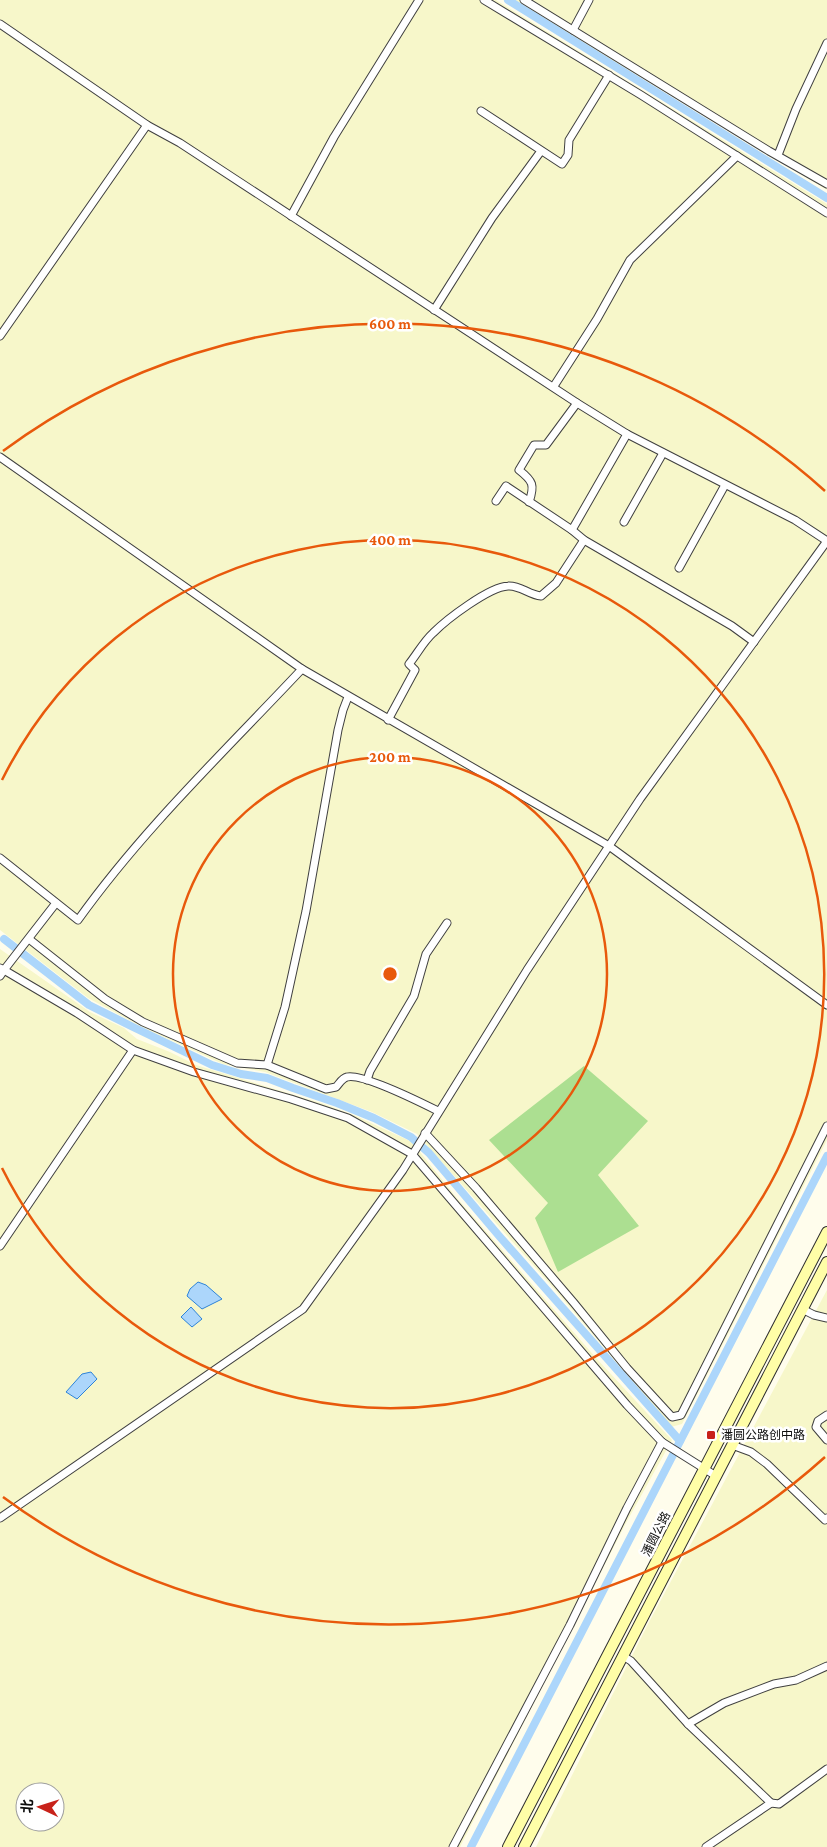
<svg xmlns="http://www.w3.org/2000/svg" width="827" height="1847" font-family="'Crimson Pro','Noto Sans SC',serif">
<rect width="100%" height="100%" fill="#fffdec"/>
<!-- farmland -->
<g fill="#f7f7ca" fill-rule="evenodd">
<path d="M0,0H496L827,204V1140L682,1424L671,1427L556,1291L417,1134L372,1112L265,1072L223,1064L142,1027L88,998L0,930Z"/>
<path d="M515,0H827V190L607,57Z"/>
<path d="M0,949L90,1012L124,1028L137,1039L170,1052L196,1065L324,1104L356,1116L412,1142L456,1197L597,1359L672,1440L626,1523L460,1847H0ZM25,1792H55V1822H25Z"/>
<path d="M827,1290V1847H536L648,1624Z"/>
</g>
<!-- forest -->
<path fill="#acdf91" d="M584,1066L648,1121L598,1175L639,1226L558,1272L535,1218L548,1203L489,1140Z"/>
<!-- water -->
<g fill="#acd6fb" stroke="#2d83d8">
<path d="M198,1282L206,1285L222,1299L202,1309L187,1296L190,1289Z"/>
<path d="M191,1307L202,1319L192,1327L181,1317Z"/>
<path d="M91,1372L97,1379L77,1399L66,1392L82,1374Z"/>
</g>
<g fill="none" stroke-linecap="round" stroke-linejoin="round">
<!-- canal -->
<g stroke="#acd6fb" stroke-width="8">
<path d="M508,0L827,198"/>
<path d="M4,939L89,1005L133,1027L212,1065L241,1074L267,1078L293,1088L337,1103L374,1118L411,1137L429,1153L500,1237L680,1441"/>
<path d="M471,1847L827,1156"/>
</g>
<defs>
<g id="street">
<path d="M484,0L641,95L827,213"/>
<path d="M524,0L769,151L827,184"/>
<path d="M0,24L147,125L180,143L577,403L627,434L795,520L827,541"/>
<path d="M573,30L589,0"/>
<path d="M481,111L562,164L568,155L569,140L609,75"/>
<path d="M778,155L796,109L827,43"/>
<path d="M291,216L334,137L419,0"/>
<path d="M434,310L492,218L541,151"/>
<path d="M0,336L147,125"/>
<path d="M554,386L597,319L630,260L737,156"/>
<path d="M627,434L572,530L584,540L732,626L754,642"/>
<path d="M0,457L302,669L609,846L827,1005"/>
<path d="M496,501L506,486L572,530"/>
<path d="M529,502C535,485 533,481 519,470L534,445H546L577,403"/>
<path d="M624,522L663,453"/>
<path d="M679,568L725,485"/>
<path d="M388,720L415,670L409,664C417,654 424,641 433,633C447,619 489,587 508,586C520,585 529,595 541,596L556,583L584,540"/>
<path d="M0,858L78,920C143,829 225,751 302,669"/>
<path d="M29,939L105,999L143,1022L237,1063L267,1065L326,1089L336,1087C339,1084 342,1078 347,1077C362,1073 422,1103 438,1111"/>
<path d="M0,968L4,970L56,903"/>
<path d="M0,976L4,970L77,1013L133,1050L194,1072L291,1099L348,1118L412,1154L627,1405L662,1442"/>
<path d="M267,1065L285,1007L306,911L338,730L343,710L348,697"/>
<path d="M367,1080L370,1071L414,996L426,954L447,923"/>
<path d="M425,1133L476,1188L574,1303L627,1368L672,1417L681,1415L827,1126"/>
<path d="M0,1246L133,1050"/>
<path d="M802,1309L814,1315L827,1318"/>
<path d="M827,1415L818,1421L816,1427L827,1440"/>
<path d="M732,1445L751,1452L767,1464L825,1520L827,1518"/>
<path d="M0,1518L303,1309L403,1170L527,970L640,799L827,541"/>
<path d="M623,1656L631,1661L688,1724L771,1803"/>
<path d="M688,1724L724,1703L774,1684L796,1680L827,1666"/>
<path d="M453,1847L570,1625L627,1508L662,1442L716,1476"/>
<path d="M706,1847L771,1803L779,1804L827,1769"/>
</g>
<g id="secondary">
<path d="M508,1847L827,1232"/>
<path d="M524,1847L827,1262"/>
</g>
</defs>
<!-- street casing -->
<use href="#street" stroke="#404040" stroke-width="9"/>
<!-- secondary casing -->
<use href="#secondary" stroke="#2f2f2f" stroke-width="12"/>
<!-- street -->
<use href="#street" stroke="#fff" stroke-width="7"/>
<!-- secondary -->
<use href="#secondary" stroke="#fffea7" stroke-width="10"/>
</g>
<!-- distance rings -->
<g fill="none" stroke="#e8590c" stroke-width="2.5">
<circle cx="390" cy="974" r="217"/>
<path d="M2 780A434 434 0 1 1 2 1168"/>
<path d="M825 1457A650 650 0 0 1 3 1497M3 451A650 650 0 0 1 825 491"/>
</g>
<!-- markers -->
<rect fill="#c8221a" stroke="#fff" stroke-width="2" x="706" y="1430" width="10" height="10" rx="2.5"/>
<g text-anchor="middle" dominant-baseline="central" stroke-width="5" stroke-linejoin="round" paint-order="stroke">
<!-- poi labels -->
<g font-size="12" fill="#0d0d0d" stroke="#fff" text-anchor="start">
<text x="721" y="1435">潘圆公路创中路</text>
</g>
<!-- street labels -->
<g font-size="12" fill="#0d0d0d" stroke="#fff">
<text transform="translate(656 1534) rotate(-63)">潘圆公路</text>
</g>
</g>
<circle cx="390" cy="974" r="8" fill="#e8590c" stroke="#fff" stroke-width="2.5"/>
<g font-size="15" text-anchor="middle" font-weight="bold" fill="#e8590c" stroke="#fff" stroke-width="5" stroke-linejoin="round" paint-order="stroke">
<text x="390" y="329">600 m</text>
<text x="390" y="545">400 m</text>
<text x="390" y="762">200 m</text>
</g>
<!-- north arrow -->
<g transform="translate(40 1807) rotate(274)"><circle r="24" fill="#ffffff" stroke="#9e9e9e"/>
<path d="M0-4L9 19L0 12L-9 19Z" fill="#c8221a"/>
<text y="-8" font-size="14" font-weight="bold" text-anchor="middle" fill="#0d0d0d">北</text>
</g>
</svg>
